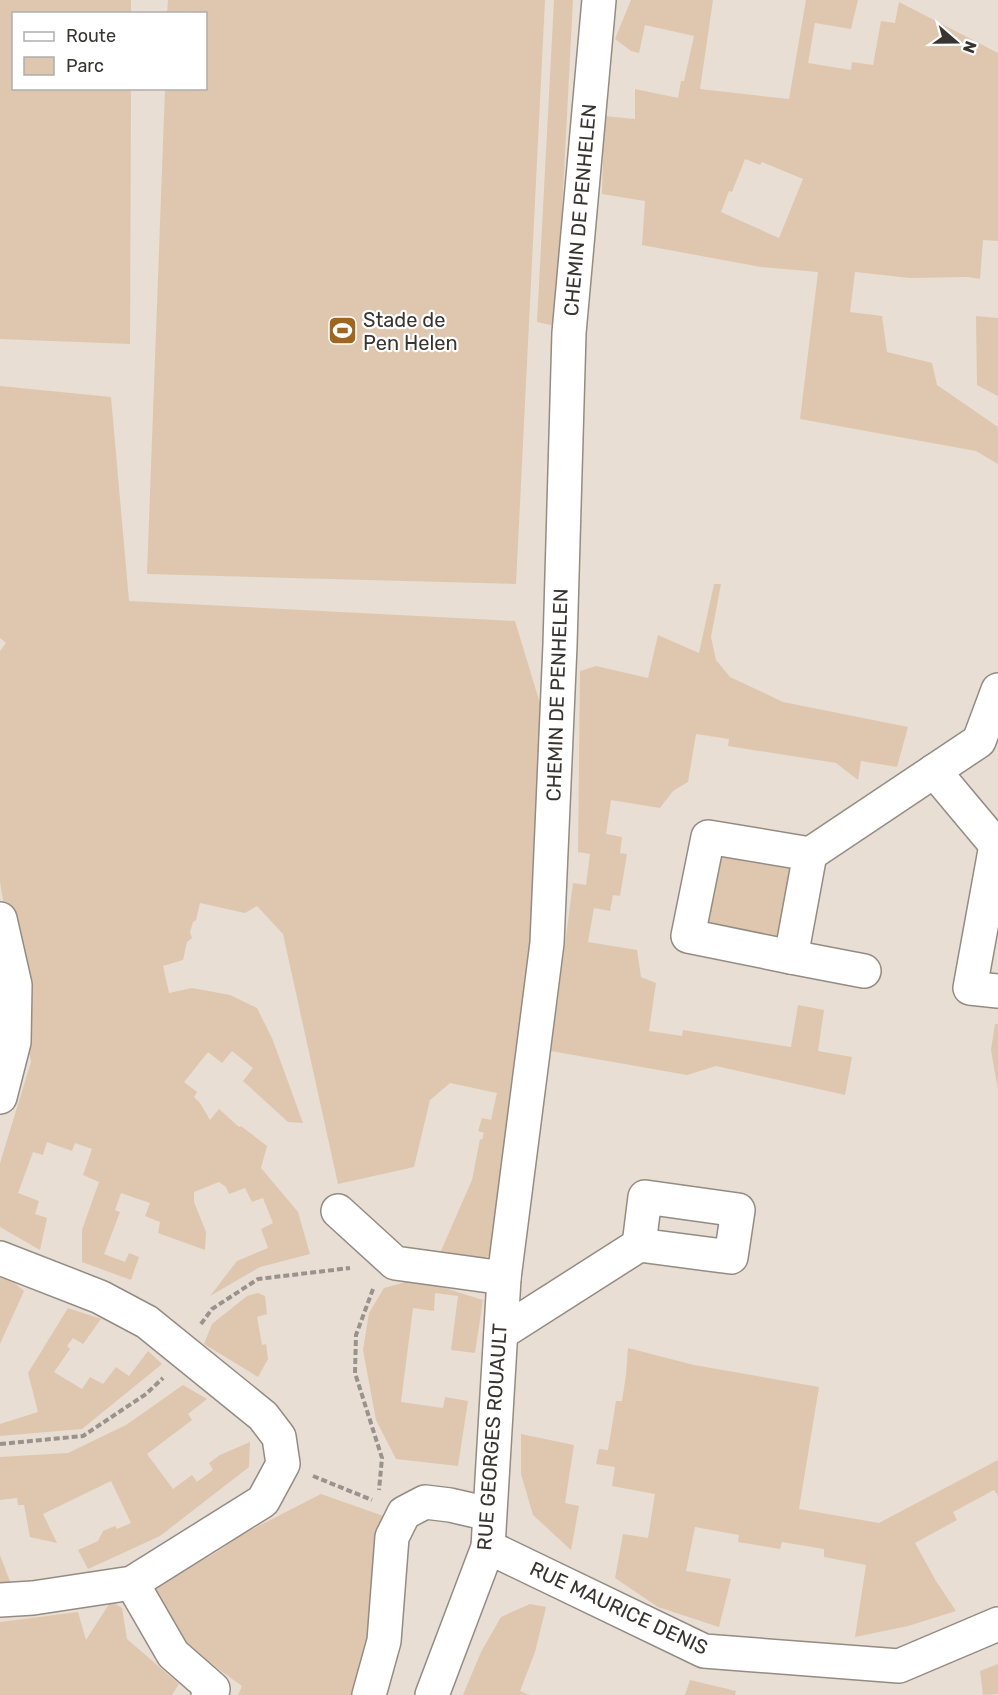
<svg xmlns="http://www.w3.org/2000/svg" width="998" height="1695" font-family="Rubik,sans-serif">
<rect width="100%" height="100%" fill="#e8ded4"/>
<!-- green -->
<g fill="#dec7ae" fill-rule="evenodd">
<path d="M0,0H131V13L14,14V88L131,89L130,344L0,339Z"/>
<path d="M168,0H545L516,584L147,574L165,89L206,88V14L167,13Z"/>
<path d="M554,0H573L556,326L537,322Z"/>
<path d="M631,0H713L700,89L789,99L806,0H858L851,29L815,23L808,63L851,70L852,62L873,65L881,21L895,23L899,2L998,53V241L983,240L980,279L968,277L910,278L855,272L850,312L882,316L887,352L932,363L937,385L998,427V464L976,451L800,419L818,272L761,267L642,245L645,201L602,194L604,116L635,119V89L678,98L681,81H684L694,36L645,25L639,53L631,51L615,39ZM745,159L760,165L762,162L803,179L779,238L721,212L729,191L732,192Z"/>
<path d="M976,316L998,318V396L977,385Z"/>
<path d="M0,386L111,397L129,601L515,621L542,710L535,954L492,1255L479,1259L440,1253L472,1180L480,1139L482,1140L484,1133L478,1131L482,1118L491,1120L497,1093L450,1083L430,1100L414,1167L338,1184L283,934L257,906L245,913L200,903L196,920L193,922L190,932L192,938L187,942L183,960L163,966L169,993L192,988L230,995L257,1008L272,1038L303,1123L288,1122L243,1081L253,1068L232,1051L222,1063L208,1052L184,1082L197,1092L194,1097L200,1103L210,1120L219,1109L239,1127L241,1126L267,1146L261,1168L298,1212L310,1254L260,1267L210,1296L237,1261L268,1248L261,1229L273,1223L263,1198L252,1202L245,1188L229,1194L226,1187L219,1182L194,1192V1202L206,1232L205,1250L158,1233L160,1222L145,1216L150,1203L121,1193L115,1210L120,1212L104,1254L125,1262L129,1253L139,1257L131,1280L82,1262V1230L99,1182L83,1175L92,1149L75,1143L72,1151L47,1142L43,1155L33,1152L18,1193L39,1201L35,1214L47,1218L40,1250L0,1227V1163L31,1062L0,882V651L6,643L0,638Z"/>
<path d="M714,584H721L711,637L716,660L730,677L783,702L908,727L897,767L861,761L858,780L836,763L728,746L729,739L696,734L688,782L673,791L660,808L611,800L606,834L622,837L620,853L627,854L620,896L613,895L610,911L594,908L588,942L637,950L641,977L656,983L649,1031L682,1036L683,1030L791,1047L798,1005L824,1010L818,1051L852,1057L845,1095L716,1066L687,1075L551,1051L573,883L586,885L590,854L578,852L580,671L596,666L648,678L658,635L699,653Z"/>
<path d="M715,855L789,868L780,944L702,930Z"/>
<path d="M995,1024H998V1090L991,1050Z"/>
<path d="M0,1278L11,1280L24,1291L0,1344Z"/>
<path d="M416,1279L483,1300L475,1353L451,1350L458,1296L435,1293L434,1311L413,1308L401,1402L443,1408L445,1397L468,1401L458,1466L396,1459L376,1420L363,1350L369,1313L384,1288Z"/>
<path d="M258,1293L265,1296L267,1314L257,1317L262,1345L266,1344L268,1359L258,1377L204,1344L212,1324L247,1296Z"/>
<path d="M68,1308L101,1319L83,1344L73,1338L67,1346L70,1349L54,1372L82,1389L90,1377L103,1384L116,1367L129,1376L148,1351L162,1364L82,1429L0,1436V1424L38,1412L28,1373Z"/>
<path d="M628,1348L694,1365L819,1387L799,1509L879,1523L998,1460V1496L994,1490L953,1512L957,1520L915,1543L936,1581L956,1611L908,1626L855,1637L866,1565L824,1557V1549L782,1542L780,1549L738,1542L739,1535L695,1527L686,1571L731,1579L719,1627L658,1607L615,1578L623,1534L648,1538L655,1494L612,1486L615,1467L596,1464L599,1449L608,1450L616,1401H622L626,1375Z"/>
<path d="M183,1385L207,1399L188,1414L192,1420L147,1454L173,1489L192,1475L197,1482L213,1470L209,1463L220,1455L250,1442L249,1467L160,1536L88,1569L78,1550L98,1541L103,1531L115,1526L117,1529L131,1523L111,1481L43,1514L57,1543L30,1537L24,1505H18L17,1498L0,1500V1457L68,1453L126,1425Z"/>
<path d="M521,1434L574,1445L565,1503L579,1506L571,1550L533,1515L521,1474Z"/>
<path d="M321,1494L389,1518L369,1659L351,1695H238L242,1686L168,1633L150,1597L154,1587L217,1552L241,1535Z"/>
<path d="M0,1555L11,1584L0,1585Z"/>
<path d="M111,1601L122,1608L127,1639L179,1684L172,1695H0V1622L78,1612L86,1640Z"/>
<path d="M530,1604L546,1607L535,1652L520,1691L529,1695H463L481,1652L501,1617Z"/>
<path d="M998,1664V1694L983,1695L980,1671Z"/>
<path d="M690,1680L736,1691L735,1695H685Z"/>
</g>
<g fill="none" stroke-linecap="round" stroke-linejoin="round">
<defs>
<g id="minor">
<path d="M934,771L996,845"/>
<path d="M998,848L996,845L970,988L998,991"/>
<path d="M810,854L791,957L688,936L708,837L810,854L979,741L998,690"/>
<path d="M0,919L15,985L14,1042L0,1097"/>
<path d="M791,957L864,971"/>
<path d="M338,1211L395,1263L504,1278"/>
<path d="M0,1258L100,1297L147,1322L263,1416L279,1437L283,1464L263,1501L132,1583L33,1598L0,1600"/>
<path d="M501,1333L639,1245L731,1257L738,1210L645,1197L639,1245"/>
<path d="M488,1547L704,1651L899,1666L998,1624"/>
<path d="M132,1583L173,1654L213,1689L208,1695"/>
<path d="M369,1695L384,1641L392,1537L404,1513L425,1502L450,1505L489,1514"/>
<path d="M432,1695L488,1547L504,1278L547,943L560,645L569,333L599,0"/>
</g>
</defs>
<!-- minor casing -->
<use href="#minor" stroke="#948b82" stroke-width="36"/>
<!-- path -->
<g stroke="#9a938c" stroke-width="4" stroke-dasharray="6 3" stroke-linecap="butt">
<path d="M373,1289L356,1335L355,1373L382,1458L379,1490"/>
<path d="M201,1324L212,1309L258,1279L350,1268"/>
<path d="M0,1444L83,1436L146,1394L163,1378"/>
<path d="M313,1476L372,1500"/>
</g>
<!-- minor -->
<use href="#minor" stroke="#fff" stroke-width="33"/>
</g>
<!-- icons -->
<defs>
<symbol id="stadium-square" viewBox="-11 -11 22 22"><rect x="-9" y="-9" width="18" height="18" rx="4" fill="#9d6720" stroke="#fff"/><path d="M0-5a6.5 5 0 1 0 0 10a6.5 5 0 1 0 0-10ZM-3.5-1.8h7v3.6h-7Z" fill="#fff"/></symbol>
</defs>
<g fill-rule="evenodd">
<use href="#stadium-square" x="326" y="314" width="33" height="33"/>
</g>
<g text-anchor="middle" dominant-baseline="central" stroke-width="4.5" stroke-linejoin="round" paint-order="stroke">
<!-- street labels -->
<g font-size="20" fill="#383531" stroke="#fff">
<text transform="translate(580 210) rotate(-85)">CHEMIN DE PENHELEN</text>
<text transform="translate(557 695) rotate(-88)">CHEMIN DE PENHELEN</text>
<text transform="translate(492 1437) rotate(-86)">RUE GEORGES ROUAULT</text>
<text transform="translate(619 1608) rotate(25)">RUE MAURICE DENIS</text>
</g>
<!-- poi labels -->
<g font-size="20" fill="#383531" stroke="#fff" text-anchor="start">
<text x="363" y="320">Stade de<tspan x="363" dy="23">Pen Helen</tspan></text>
</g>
</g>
<!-- legend -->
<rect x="12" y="12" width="195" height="78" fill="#ffffff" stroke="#afaead" stroke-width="1.5"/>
<rect x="24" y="32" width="30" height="9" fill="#ffffff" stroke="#afaead" stroke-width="1.5"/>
<text x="66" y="42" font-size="18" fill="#383531">Route</text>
<rect x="24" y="57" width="30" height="18" fill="#dec7ae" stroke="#afaead" stroke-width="1.5"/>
<text x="66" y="72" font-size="18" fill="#383531">Parc</text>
<!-- north arrow -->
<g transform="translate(956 42) rotate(110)" stroke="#ffffff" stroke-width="4.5" paint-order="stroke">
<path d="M0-4.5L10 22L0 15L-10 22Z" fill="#383531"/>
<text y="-9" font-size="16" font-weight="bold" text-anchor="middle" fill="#383531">N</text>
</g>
</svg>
